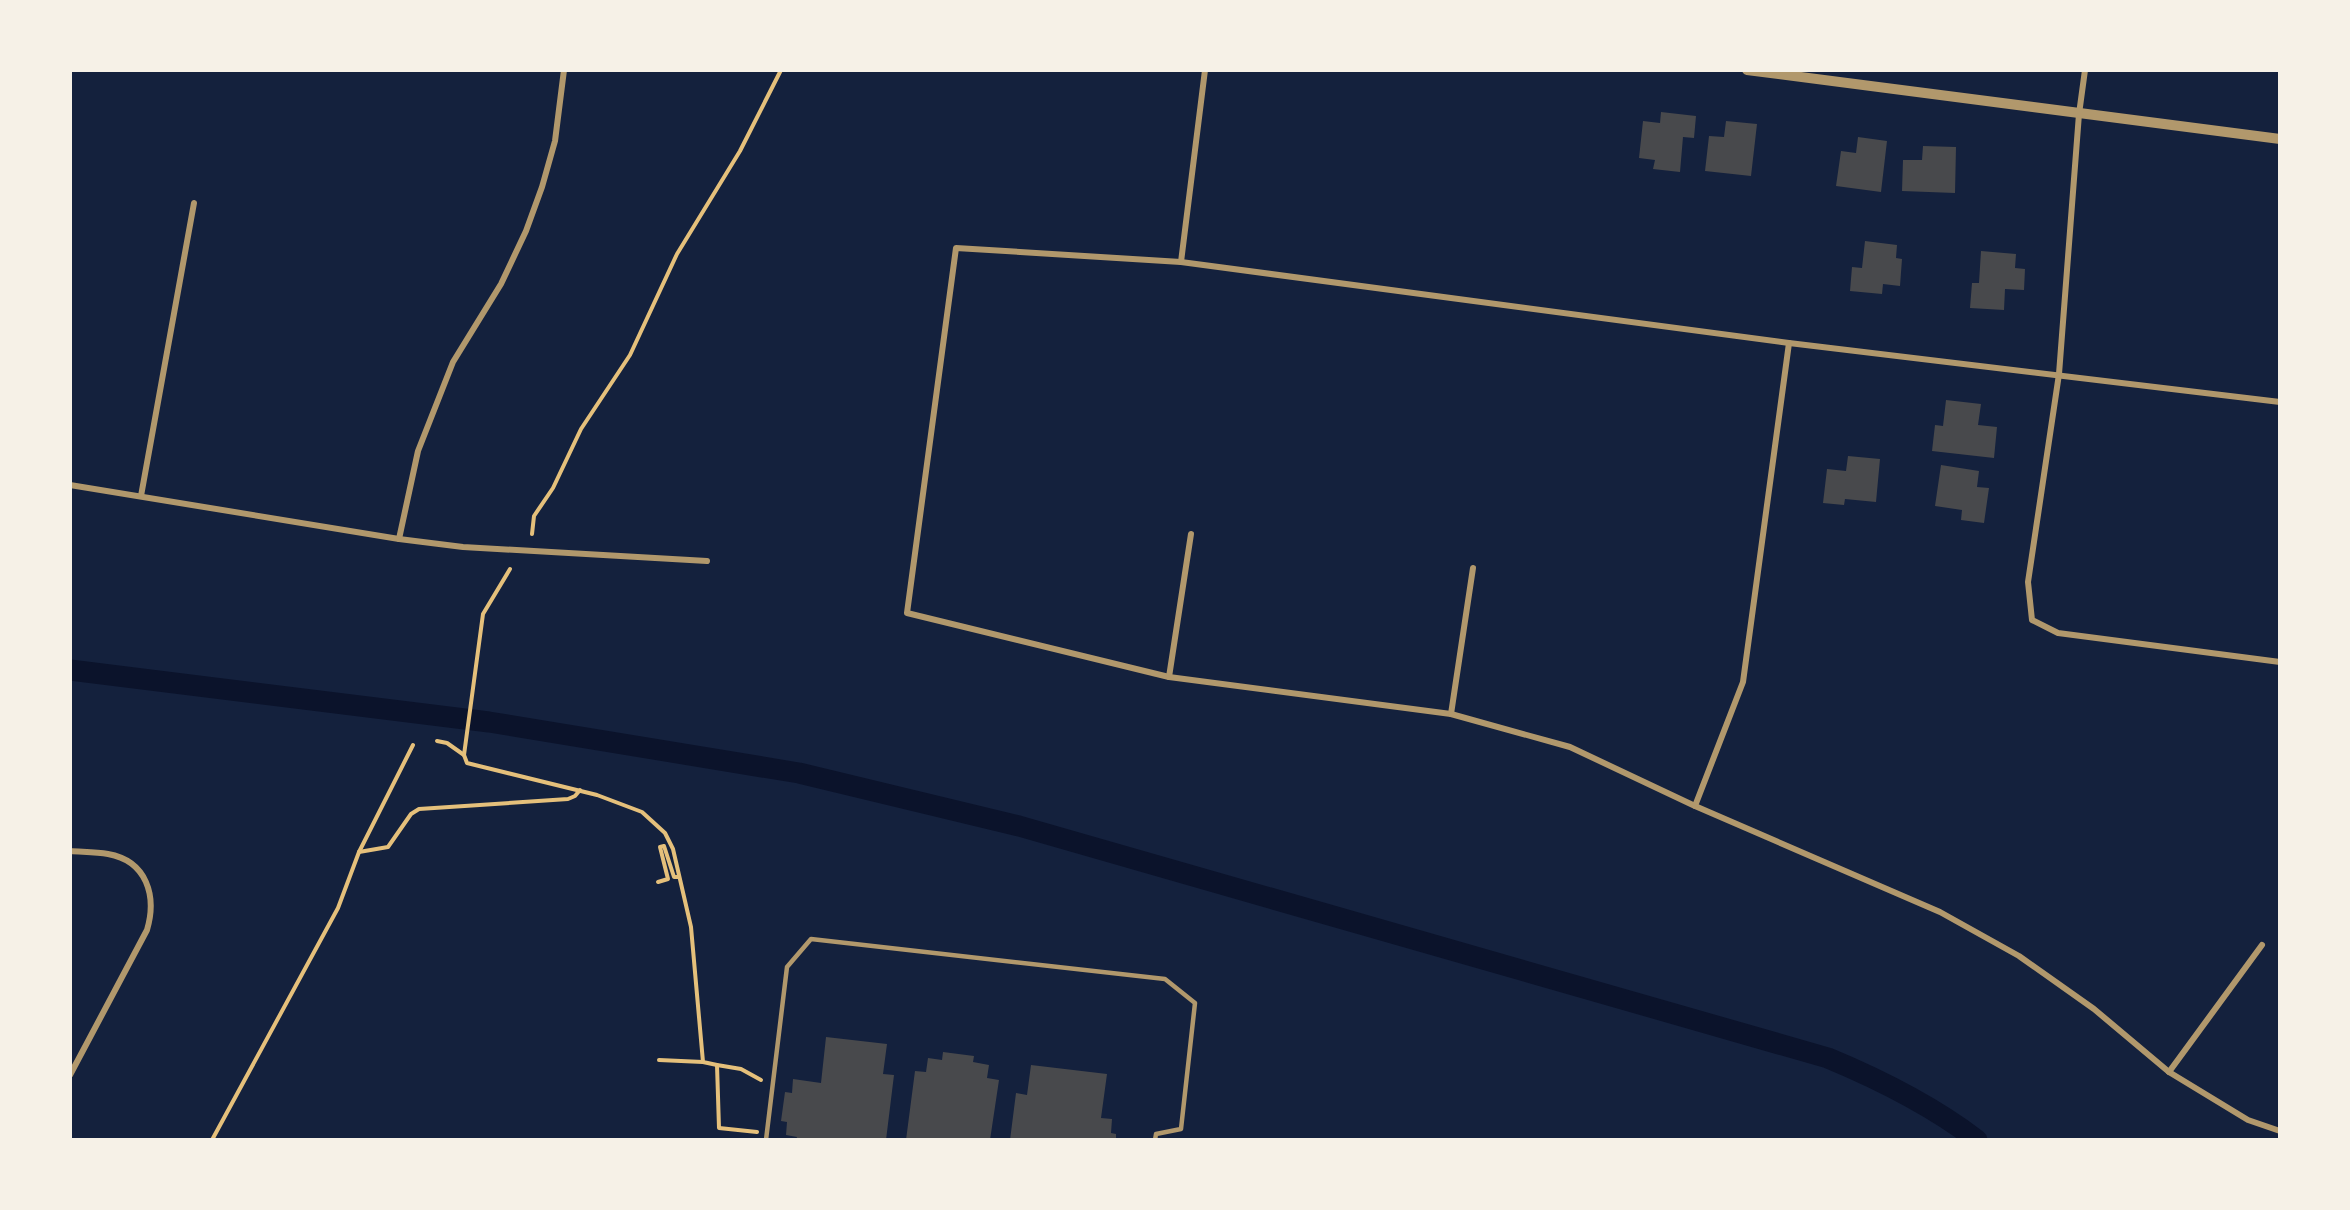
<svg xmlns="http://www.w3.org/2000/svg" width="2350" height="1210" font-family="'Noto Sans',sans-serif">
<rect width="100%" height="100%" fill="#14213d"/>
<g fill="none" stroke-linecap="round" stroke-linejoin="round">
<!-- canal -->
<path stroke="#0b132b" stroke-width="21" d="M70,670L489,722L799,773L1019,826L1828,1058C1881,1080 1931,1105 1977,1140"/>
</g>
<!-- building -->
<g fill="#48494c">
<path d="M1661,112L1696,116L1694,138L1683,137L1680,172L1653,169L1655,160L1639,158L1643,121L1660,123Z"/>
<path d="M1726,121L1757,124L1751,176L1705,171L1709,136L1724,137Z"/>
<path d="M1858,137L1887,141L1881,192L1836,186L1841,151L1856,153Z"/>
<path d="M1923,146L1956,147L1955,193L1902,191L1903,160H1922Z"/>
<path d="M1865,241L1897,245L1896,258L1902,259L1900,286L1883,284L1882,294L1850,291L1852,267L1862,268Z"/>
<path d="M1981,251L2016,254L2015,268L2025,269L2024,290L2005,289L2004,310L1970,308L1972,283H1979Z"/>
<path d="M1946,400L1981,404L1978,425L1997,427L1994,458L1932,451L1935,425L1943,426Z"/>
<path d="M1848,456L1880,459L1876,502L1845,499L1844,505L1823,503L1827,469L1846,471Z"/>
<path d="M1941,465L1979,471L1977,487L1989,488L1984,523L1961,520L1962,510L1935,506Z"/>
<path d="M826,1037L887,1044L883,1074L894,1075L886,1140H796L797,1137L786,1135L787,1122L781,1121L785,1092L792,1093L793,1079L821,1083Z"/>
<path d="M943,1052L974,1056L973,1062L989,1065L987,1078L999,1080L990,1140H906L915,1071L926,1072L928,1058L942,1060Z"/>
<path d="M1031,1065L1107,1074L1101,1118L1112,1119L1111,1133L1116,1134V1140H1010L1016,1093L1027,1095Z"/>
</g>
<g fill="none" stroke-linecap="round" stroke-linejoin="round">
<!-- path -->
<g stroke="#e5c07b" stroke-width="4">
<path d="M532,534L534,516L553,488L581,429L630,355L677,254L740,151L781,70"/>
<path d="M510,569L483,614L464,755L467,763L597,795L642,812L665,833L673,849L691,927L703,1062L717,1065L719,1128L757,1132"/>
<path d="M437,741L447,743L464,755"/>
<path d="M359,852L388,847L411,814L419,809L568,799L575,796L580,790"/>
<path d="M658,882L668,879L660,847L664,846L674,877H679"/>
<path d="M659,1060L703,1062"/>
<path d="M717,1065L741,1069L761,1080"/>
<path d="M212,1140L338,908L359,852L413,745"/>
</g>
<!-- service -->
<path stroke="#b1986c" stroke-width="4.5" d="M766,1140L787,967L811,939L1165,979L1195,1003L1181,1129L1156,1134L1155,1140"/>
<!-- minor -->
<g stroke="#b1986c" stroke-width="6">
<path d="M2085,70L2079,114L2059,374L2028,582L2032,620L2058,633L2280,662"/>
<path d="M1181,262L1205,70"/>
<path d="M2280,402L1789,343L1181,262L956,248L907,613L1169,677L1451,714L1570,747L1695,806L1940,912L2019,956L2094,1009L2169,1072L2248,1120L2280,1131"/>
<path d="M70,485L399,539L463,547L707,561"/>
<path d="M141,496L194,203"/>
<path d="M399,539L418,451L453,362L501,284L526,231L542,187L555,141L564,70"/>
<path d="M1169,677L1191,534"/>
<path d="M1451,714L1473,568"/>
<path d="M1695,806L1743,682L1789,343"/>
<path d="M70,851C83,852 96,852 108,854C147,861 157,896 147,930L70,1075"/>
<path d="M2169,1072L2262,945"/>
</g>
<!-- tertiary -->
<path stroke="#b1986c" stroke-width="10" d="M1747,70L2280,139"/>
</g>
<!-- border -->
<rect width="2350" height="1210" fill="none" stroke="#f6f1e7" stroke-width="144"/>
</svg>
